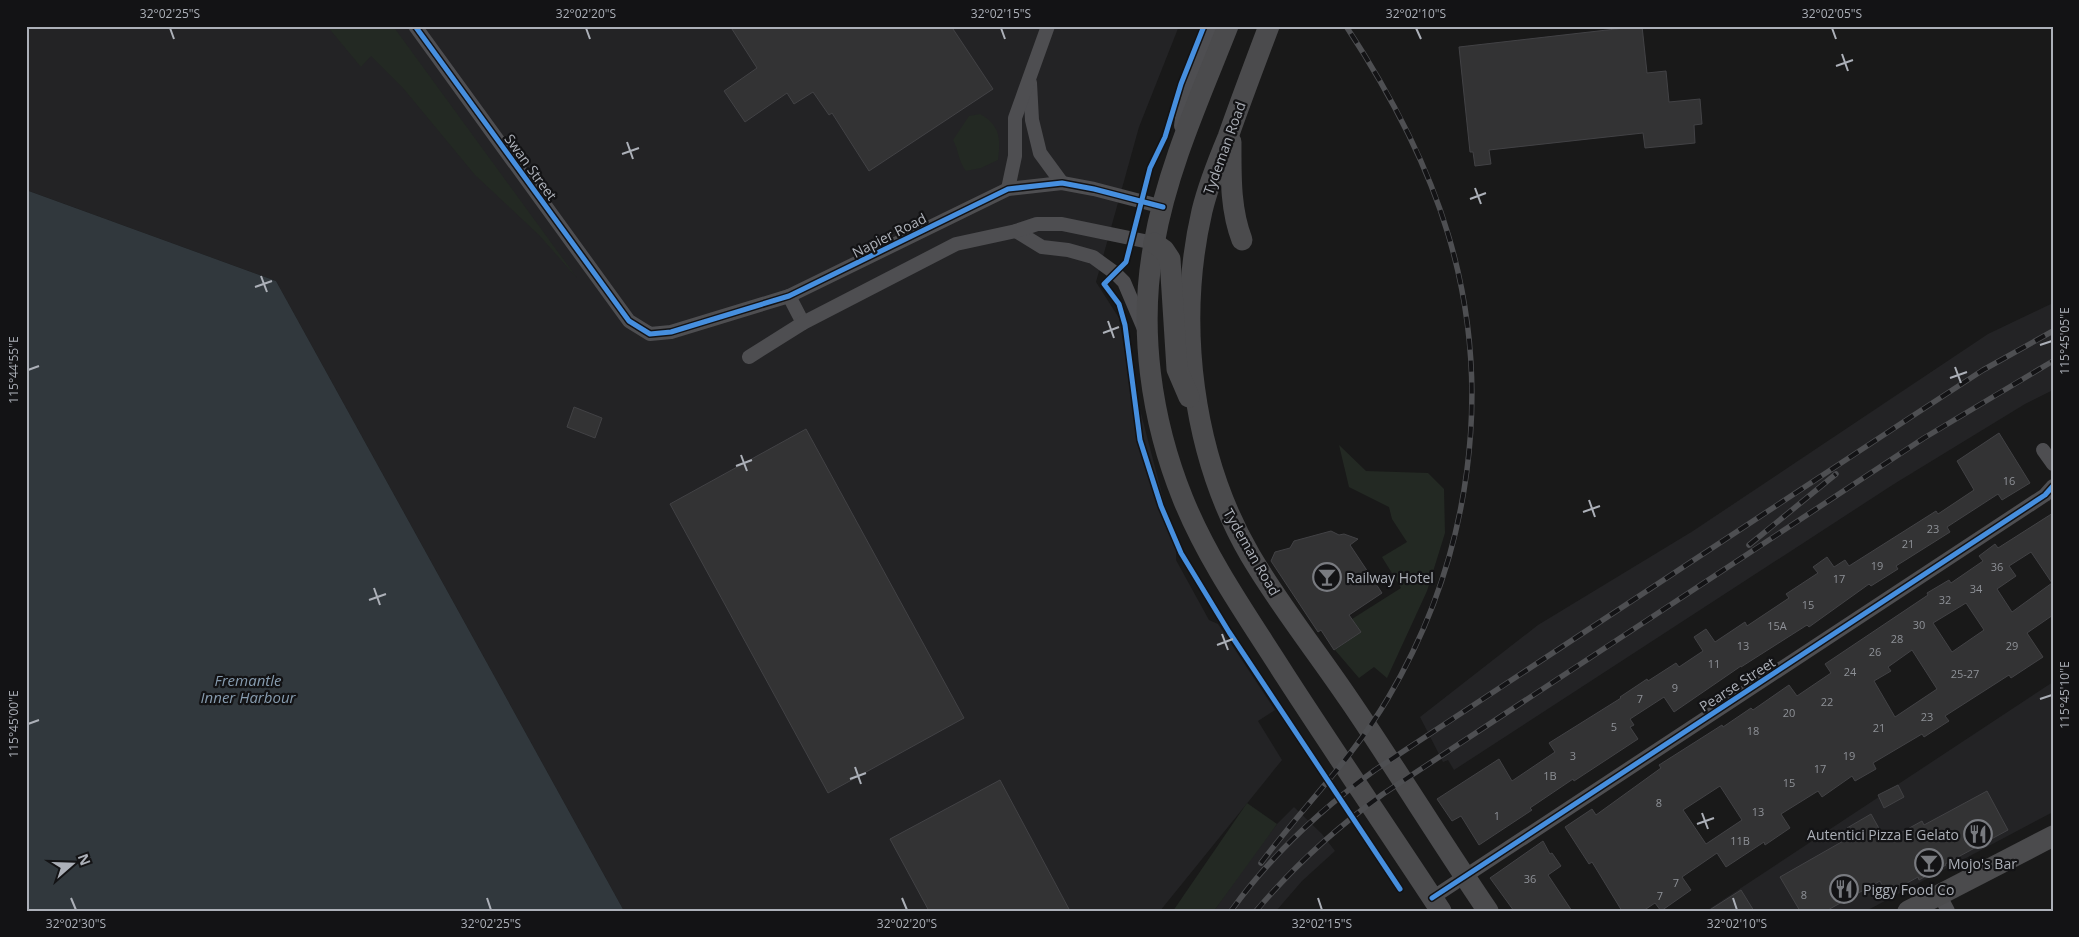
<svg xmlns="http://www.w3.org/2000/svg" width="2079" height="937" font-family="'Open Sans',sans-serif">
<rect width="100%" height="100%" fill="#191919"/>
<!-- built -->
<g fill="#232325">
<path d="M26,26H1179L1139,127L1096,282L1119,318L1124,348L1176,548V560L1209,620L1218,624L1275,710L1258,721L1282,760L1160,911H624L276,281L26,190Z"/>
<path d="M2053,303V390L2025,404L1894,484L1454,770L1448,760L1443,762L1420,717L1538,625L1693,531L1988,334Z"/>
<path d="M2053,682V812L1866,911H1706Z"/>
<path d="M1294,807L1322,834L1335,851L1302,881L1276,911H1214L1252,856L1277,824Z"/>
</g>
<!-- green -->
<g fill="#232923">
<path d="M327,26H393L577,278L539,235L475,175L403,88L371,56L361,67Z"/>
<path d="M980,114C1000,125 1001,139 998,160L981,168L966,171C958,161 959,151 953,140L969,116Z"/>
<path d="M1339,445L1366,471L1428,473L1444,489L1445,533L1427,591L1387,678L1374,667L1359,678L1335,650L1361,632L1352,619L1401,588L1382,557L1407,542L1392,519L1389,507L1349,487Z"/>
<path d="M1247,803L1277,824L1214,911H1173Z"/>
</g>
<!-- water -->
<path fill="#31383d" d="M26,190L276,281L624,911H26Z"/>
<!-- building -->
<g fill="#333334" stroke="#424245" fill-rule="evenodd">
<path d="M730,26H951L993,89L869,171L832,113L829,115L813,92L794,104L787,93L745,122L724,91L757,68Z"/>
<path d="M1642,26L1647,73L1666,71L1669,102L1700,99L1702,124L1694,125L1695,143L1645,148L1643,133L1489,150L1491,164L1475,166L1473,152H1470L1459,47Z"/>
<path d="M574,407L602,418L595,438L567,427Z"/>
<path d="M806,429L964,718L828,793L670,504Z"/>
<path d="M1999,433L2030,483L2002,500L1998,494L1947,527L1950,532L1896,566L1898,569L1871,586L1869,584L1809,627L1807,625L1741,667V666L1674,712L1664,697L1630,719L1634,725L1630,727L1638,739L1574,781L1573,779L1530,808L1532,810L1479,845L1461,816L1452,821L1437,799L1499,759L1512,781L1555,752L1549,743L1621,698L1620,697L1647,679L1648,681L1676,663L1679,667L1703,651L1694,637L1706,629L1715,642L1745,622L1747,626L1789,598L1786,594L1818,573L1813,567L1827,557L1834,567L1845,560L1849,566L1936,511L1938,514L1974,490L1957,461Z"/>
<path d="M2053,513V615L2027,633L2043,657L2011,678L2009,675L1945,716L1949,721L1924,737L1922,734L1873,763L1876,769L1855,781L1852,776L1822,797L1818,791L1781,814L1790,828L1765,845L1764,842L1726,867L1717,853L1682,877L1691,890L1661,911L1655,903L1643,911H1622L1592,862L1589,864L1565,827L1592,809L1596,815L1661,768L1659,765L1722,725L1723,727L1751,708L1753,710L1789,685L1797,696L1831,673L1825,664L1928,595L1927,593L1949,580L1951,583L1983,561L1979,556L1995,544L1998,548ZM2031,552L2052,583L2012,612L1997,589L2016,576L2009,566ZM1966,603L1984,630L1952,652L1933,623ZM1912,650L1937,689L1895,717L1874,681L1891,671L1888,667ZM1720,786L1742,820L1706,844L1683,810Z"/>
<path d="M1331,531L1339,535L1344,534L1358,539L1350,545L1382,593L1349,615L1361,632L1334,650L1321,630L1318,632L1271,561L1275,552L1290,548L1294,541Z"/>
<path d="M1000,780L1070,911H929L890,839Z"/>
<path d="M1898,785L1904,797L1884,808L1878,795Z"/>
<path d="M1987,791L2008,830L1945,864L1946,865L1919,880L1918,877L1887,894L1880,881L1826,911H1800L1780,877L1852,836L1847,828L1871,814L1886,841L1922,821L1924,825Z"/>
<path d="M1543,841L1550,854L1552,853L1561,866L1548,875L1572,911H1514L1490,878Z"/>
<path d="M1741,890L1754,911H1708Z"/>
</g>
<g fill="none" stroke-linecap="round" stroke-linejoin="round">
<!-- street -->
<g stroke="#4e4e51" stroke-width="14">
<path d="M415,26L629,321L650,334L671,332L789,296L1008,189L1062,183L1094,189L1163,207"/>
<path d="M1030,83L1032,120L1040,153L1062,183"/>
<path d="M1181,126C1184,91 1202,59 1214,26"/>
<path d="M1008,189L1015,156V118L1048,26"/>
<path d="M1016,231L1042,247L1068,250L1093,257L1115,273L1124,282L1144,329"/>
<path d="M789,296L803,323"/>
<path d="M749,357L803,323L956,244L1016,231L1037,224H1062L1154,243"/>
<path d="M2043,450L2053,464"/>
<path d="M1939,894L1948,911"/>
<path d="M1436,906L1432,898L2045,495L2053,486"/>
</g>
<!-- primary -->
<g stroke="#4b4b4d" stroke-width="21">
<path d="M1228,26C1200,97 1167,169 1154,244C1138,329 1151,420 1183,499C1209,563 1250,620 1286,677C1337,756 1390,833 1441,911"/>
<path d="M1269,26C1255,63 1241,100 1228,137C1218,161 1208,186 1202,211C1176,324 1192,455 1250,555C1280,606 1317,652 1350,701C1397,770 1441,842 1488,911"/>
<path d="M1231,142C1231,175 1230,209 1242,240"/>
<path d="M1154,243L1164,250L1170,259L1177,369L1189,397"/>
<path d="M1908,911L2053,836"/>
</g>
<defs>
<g id="rail">
<path d="M1749,545L1836,474"/>
<path d="M1261,863C1302,808 1353,758 1388,698C1471,558 1495,389 1448,234C1426,160 1388,90 1346,26"/>
<path d="M1231,911C1271,855 1320,810 1375,770L1914,415L1983,370L2053,331"/>
<path d="M1256,911C1294,866 1336,828 1383,794L1924,438L2053,361"/>
</g>
</defs>
<!-- rail casing -->
<use href="#rail" stroke="#4e4f52" stroke-width="5.5"/>
<!-- rail -->
<use href="#rail" stroke="#131315" stroke-width="4" stroke-dasharray="11" stroke-linecap="butt"/>
<defs>
<g id="cycleway">
<path d="M415,26L629,321L650,334L671,332L789,296L1008,189L1062,183L1094,189L1163,207"/>
<path d="M1204,26L1181,84L1165,137L1150,168L1126,262L1104,284L1119,304L1125,325L1140,440L1161,506L1181,553L1229,632L1400,889"/>
<path d="M1432,898L2045,495L2053,486"/>
</g>
</defs>
<!-- cycleway casing -->
<use href="#cycleway" stroke="#131315" stroke-width="8"/>
<!-- cycleway -->
<use href="#cycleway" stroke="#468fdf" stroke-width="5"/>
</g>
<!-- ticks -->
<path fill="none" stroke="#acb0b8" stroke-width="2" d="M170,28L174,39M586,28L590,39M1001,28L1005,39M1416,28L1421,39M1832,28L1836,39M1842,54L1848,71M1836,66L1853,60M627,142L633,159M622,154L639,148M1475,188L1481,204M1470,199L1486,193M261,276L267,292M255,287L272,281M1108,321L1114,338M1103,333L1119,327M2040,345L2052,341M1955,367L1961,383M28,370L39,366M1950,378L1967,372M741,455L747,471M736,466L752,460M1589,500L1595,517M1583,512L1600,506M374,588L380,605M369,600L386,594M1222,634L1228,650M1217,645L1233,639M2040,699L2052,695M28,724L39,720M855,767L861,784M850,779L866,773M1702,813L1708,829M1697,824L1714,818M71,898L76,910M487,898L491,910M902,898L907,910M1318,898L1322,910M1733,898L1737,910"/>
<!-- icons -->
<defs>
<symbol id="bar-ring" viewBox="-11 -11 22 22"><circle r="9.5" fill="#131315" stroke="#797b80" stroke-width="1.5"/><path d="M-6-5H6L.8 .8V4.5H3.5V6h-7V4.5H-.8V.8Z" fill="#797b80"/></symbol>
<symbol id="restaurant-ring" viewBox="-11 -11 22 22"><circle r="9.5" fill="#131315" stroke="#797b80" stroke-width="1.5"/><path d="M-5-6h1v4h1v-4h1v4h1v-4h1v5L-1.5 .5V6h-2V.5L-5-1ZM5-6V6H3V1.5H1.5Q1.5-4 5-6Z" fill="#797b80"/></symbol>
</defs>
<g fill-rule="evenodd">
<use href="#bar-ring" x="1311" y="561" width="32" height="32"/>
<use href="#restaurant-ring" x="1962" y="818" width="32" height="32"/>
<use href="#bar-ring" x="1913" y="847" width="32" height="32"/>
<use href="#restaurant-ring" x="1828" y="873" width="32" height="32"/>
</g>
<g text-anchor="middle" dominant-baseline="central" stroke-width="4.5" stroke-linejoin="round" paint-order="stroke">
<!-- number labels -->
<g font-size="11" fill="#8e9197">
<text x="2009" y="480">16</text>
<text x="1933" y="528">23</text>
<text x="1908" y="543">21</text>
<text x="1877" y="565">19</text>
<text x="1997" y="566">36</text>
<text x="1839" y="578">17</text>
<text x="1976" y="588">34</text>
<text x="1945" y="599">32</text>
<text x="1808" y="604">15</text>
<text x="1919" y="624">30</text>
<text x="1777" y="625">15A</text>
<text x="1897" y="638">28</text>
<text x="1743" y="645">13</text>
<text x="2012" y="645">29</text>
<text x="1875" y="651">26</text>
<text x="1714" y="663">11</text>
<text x="1850" y="671">24</text>
<text x="1965" y="673">25-27</text>
<text x="1675" y="687">9</text>
<text x="1640" y="698">7</text>
<text x="1827" y="701">22</text>
<text x="1789" y="712">20</text>
<text x="1927" y="716">23</text>
<text x="1614" y="726">5</text>
<text x="1879" y="727">21</text>
<text x="1753" y="730">18</text>
<text x="1573" y="755">3</text>
<text x="1849" y="755">19</text>
<text x="1820" y="768">17</text>
<text x="1550" y="775">1B</text>
<text x="1789" y="782">15</text>
<text x="1659" y="802">8</text>
<text x="1758" y="811">13</text>
<text x="1497" y="815">1</text>
<text x="1740" y="840">11B</text>
<text x="1530" y="878">36</text>
<text x="1676" y="882">7</text>
<text x="1804" y="894">8</text>
<text x="1660" y="895">7</text>
</g>
<!-- street labels -->
<g font-size="14" fill="#acb0b8" stroke="#131315">
<text transform="translate(1224 148) rotate(-70)">Tydeman Road</text>
<text transform="translate(531 167) rotate(54)">Swan Street</text>
<text transform="translate(889 235) rotate(-27)">Napier Road</text>
<text transform="translate(1252 552) rotate(60)">Tydeman Road</text>
<text transform="translate(1737 684) rotate(-33)">Pearse Street</text>
</g>
<!-- poi labels -->
<g font-size="14" fill="#acb0b8" stroke="#131315" text-anchor="start">
<text x="1346" y="577">Railway Hotel</text>
<text x="1959" y="834" text-anchor="end">Autentici Pizza E Gelato</text>
<text x="1948" y="863">Mojo's Bar</text>
<text x="1863" y="889">Piggy Food Co</text>
</g>
<!-- water labels -->
<g font-size="15" font-style="italic" fill="#879caf" stroke="#131315">
<text x="248" y="680">Fremantle<tspan x="248" dy="17">Inner Harbour</tspan></text>
</g>
</g>
<!-- border -->
<rect width="2079" height="937" fill="none" stroke="#131315" stroke-width="55"/>
<!-- north arrow -->
<g transform="translate(72 864) rotate(70)" stroke="#131315" stroke-width="4" paint-order="stroke">
<path d="M0-4L9 19L0 12L-9 19Z" fill="#acb0b8"/>
<text y="-8" font-size="14" font-weight="bold" text-anchor="middle" fill="#acb0b8">N</text>
</g>
<rect x="28" y="28" width="2024" height="882" fill="none" stroke="#acb0b8" stroke-width="2"/>
<g font-size="12" text-anchor="middle" fill="#acb0b8">
<text x="170" y="18">32°02'25"S</text>
<text x="586" y="18">32°02'20"S</text>
<text x="1001" y="18">32°02'15"S</text>
<text x="1416" y="18">32°02'10"S</text>
<text x="1832" y="18">32°02'05"S</text>
<text transform="translate(2065 341) rotate(-90)" y="4">115°45'05"E</text>
<text transform="translate(14 370) rotate(-90)" y="4">115°44'55"E</text>
<text transform="translate(2065 695) rotate(-90)" y="4">115°45'10"E</text>
<text transform="translate(14 724) rotate(-90)" y="4">115°45'00"E</text>
<text x="76" y="928">32°02'30"S</text>
<text x="491" y="928">32°02'25"S</text>
<text x="907" y="928">32°02'20"S</text>
<text x="1322" y="928">32°02'15"S</text>
<text x="1737" y="928">32°02'10"S</text>
</g>
</svg>
